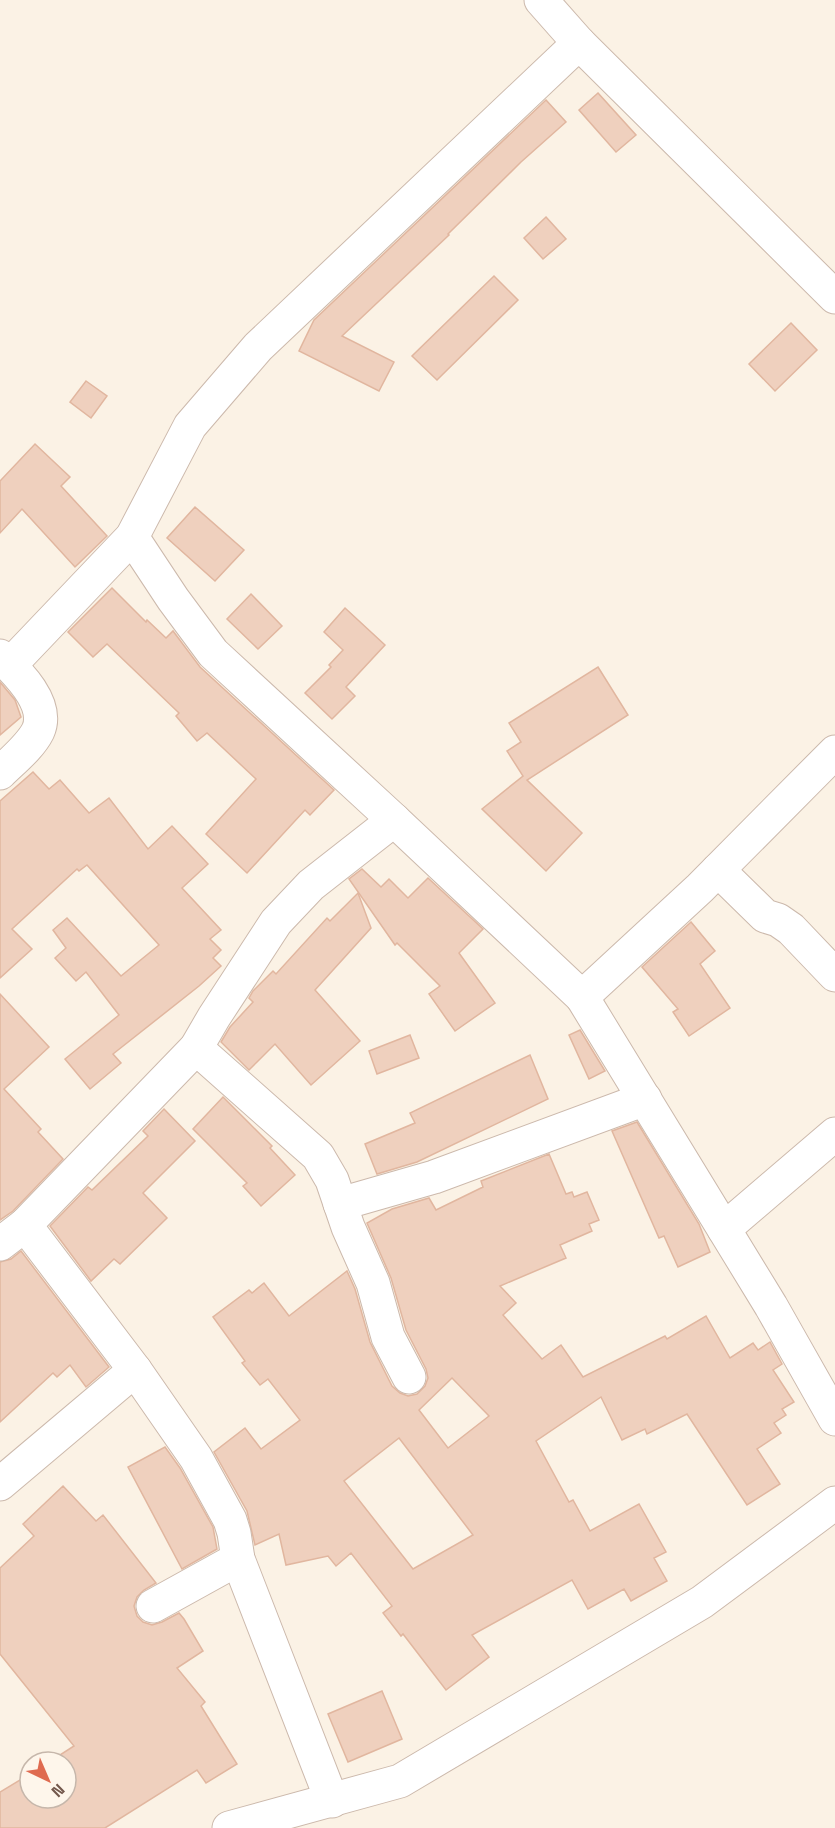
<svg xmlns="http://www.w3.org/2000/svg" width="835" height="1828" font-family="'Space Grotesk',sans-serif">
<rect width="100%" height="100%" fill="#fbf2e5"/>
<!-- building -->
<g fill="#efd0be" stroke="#e1b69f" stroke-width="1.5" fill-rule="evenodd">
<path d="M598,93L636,135L616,152L579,110Z"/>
<path d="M546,100L566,122L521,162L448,234L449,235L342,336L394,362L379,391L299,351L314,320Z"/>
<path d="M546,217L566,239L543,259L524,238Z"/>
<path d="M494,276L518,300L437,380L412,356Z"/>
<path d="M791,323L817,350L775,391L749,364Z"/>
<path d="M86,381L107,396L91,418L70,402Z"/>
<path d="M35,444L70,477L61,486L107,536L75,567L22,509L0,533V481Z"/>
<path d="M195,507L244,550L215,581L167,538Z"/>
<path d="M112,588L146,622L147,620L166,638L173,631L200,667L334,790L310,815L305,810L247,873L206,834L256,779L207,733L197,741L176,716L179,713L107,644L93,657L68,632Z"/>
<path d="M251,594L282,626L258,649L227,619Z"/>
<path d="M345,608L385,645L346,687L355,696L332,719L305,693L331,667L329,665L343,650L324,632Z"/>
<path d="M598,667L628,715L527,780L582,833L546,871L482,809L523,776L507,751L521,742L509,723Z"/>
<path d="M0,682L15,700L21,717L0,735Z"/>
<path d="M33,772L49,789L60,780L89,813L109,798L148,849L172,826L208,864L182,888L221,930L210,939L221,950L213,958L221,966L199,986L113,1054L121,1063L90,1089L65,1059L119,1015L86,972L76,981L55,958L66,948L53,930L67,918L121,976L159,945L87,865L79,871L77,869L12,929L32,949L0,978V801Z"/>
<path d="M362,869L381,887L389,879L408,898L428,878L483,929L459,953L495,1003L455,1031L429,994L440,986L397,943L395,945L349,879Z"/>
<path d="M358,893L371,928L315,990L360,1041L311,1085L275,1044L249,1070L221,1042L230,1027L253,1002L249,998L253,991L273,971L276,974L327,918L330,921Z"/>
<path d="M691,922L715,951L700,964L730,1008L689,1036L673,1012L678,1009L642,967Z"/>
<path d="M0,994L49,1047L4,1089L41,1129L38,1132L63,1159L13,1211L0,1220Z"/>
<path d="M580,1030L605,1071L589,1079L569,1035Z"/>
<path d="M410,1035L419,1058L377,1074L369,1051Z"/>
<path d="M530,1055L548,1099L417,1162L377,1174L365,1144L415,1123L410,1113Z"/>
<path d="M223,1097L272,1146L270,1148L295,1175L261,1206L243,1186L247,1183L193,1129Z"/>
<path d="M164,1109L195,1141L143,1193L167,1218L120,1264L114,1259L91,1281L50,1226L88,1187L92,1190L148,1136L143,1131Z"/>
<path d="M637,1122L699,1224L710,1252L678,1267L664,1236L659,1238L612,1131Z"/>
<path d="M549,1154L566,1194L572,1192L574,1197L587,1192L599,1220L589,1224L592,1231L560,1245L566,1258L500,1286L516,1303L503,1315L542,1359L561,1345L583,1377L665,1336L667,1339L706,1316L730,1358L753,1343L758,1350L770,1342L782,1364L773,1370L794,1402L782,1409L786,1415L774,1423L781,1433L757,1449L780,1484L747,1505L687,1414L647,1434L645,1429L622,1440L601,1397L536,1441L569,1502L573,1500L590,1531L639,1504L666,1552L654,1558L667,1581L631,1601L624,1589L588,1609L572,1580L472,1635L489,1657L446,1690L403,1634L401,1636L383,1613L392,1606L351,1553L336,1566L328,1556L286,1565L279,1534L255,1545L247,1511L214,1452L245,1428L261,1449L300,1420L268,1379L260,1385L242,1363L245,1361L213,1317L249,1290L252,1293L264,1283L289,1316L347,1271L355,1289L370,1342L392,1386L400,1393L408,1396L417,1394L425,1386L428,1378L426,1369L406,1330L391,1278L367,1223L392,1209L429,1198L436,1210L483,1187L481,1181ZM452,1378L489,1416L448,1448L419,1410ZM399,1438L473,1535L413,1569L344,1481Z"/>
<path d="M21,1251L109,1367L86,1387L70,1365L57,1377L53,1373L0,1422V1262L11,1259Z"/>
<path d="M165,1447L180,1468L213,1527L217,1549L182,1569L128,1467Z"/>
<path d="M63,1486L96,1521L103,1515L156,1583L144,1590L137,1597L134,1606L137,1616L143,1622L152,1625L162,1622L179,1613L184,1619L203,1651L177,1668L205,1702L201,1706L237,1764L206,1783L197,1770L105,1828H0V1792L30,1774V1798H66V1762H49L74,1746L0,1654V1568L34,1536L23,1524Z"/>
<path d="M382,1691L402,1739L348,1762L328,1714Z"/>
</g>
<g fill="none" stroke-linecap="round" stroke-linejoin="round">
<defs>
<g id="minor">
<path d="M541,0L579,43"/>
<path d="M132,537L173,599L213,653L394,820"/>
<path d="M0,656C18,673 50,704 38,731C30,747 12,761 0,773"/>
<path d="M10,665L132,537L190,426L258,347L579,43L835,297"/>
<path d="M718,870L765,916L778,920L791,929L835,975"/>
<path d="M582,997L771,1306L835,1419"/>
<path d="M196,1048L318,1156L332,1180L348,1227L373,1283L388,1337L409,1377"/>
<path d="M340,1204L434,1177L645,1099"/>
<path d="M25,1225L135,1370L196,1458L230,1520L234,1533L238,1559L332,1801"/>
<path d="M724,1229L835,1134"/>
<path d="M0,1244L25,1225L196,1048L214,1017L276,922L311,885L394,820L582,997L700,888L835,752"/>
<path d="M0,1484L135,1370"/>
<path d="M153,1606L238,1559"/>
<path d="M229,1828L400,1781L702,1602L835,1503"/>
</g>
</defs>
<!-- minor casing -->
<use href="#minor" stroke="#ccb9ac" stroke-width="35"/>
<!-- minor -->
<use href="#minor" stroke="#fff" stroke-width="33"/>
</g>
<!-- north arrow -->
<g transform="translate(48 1780) rotate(136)"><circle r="28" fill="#fef6eb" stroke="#c6b7ab" stroke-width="1.5"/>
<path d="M0-4.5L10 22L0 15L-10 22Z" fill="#df6b50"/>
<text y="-9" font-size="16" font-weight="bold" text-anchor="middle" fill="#73584c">N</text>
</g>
</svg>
